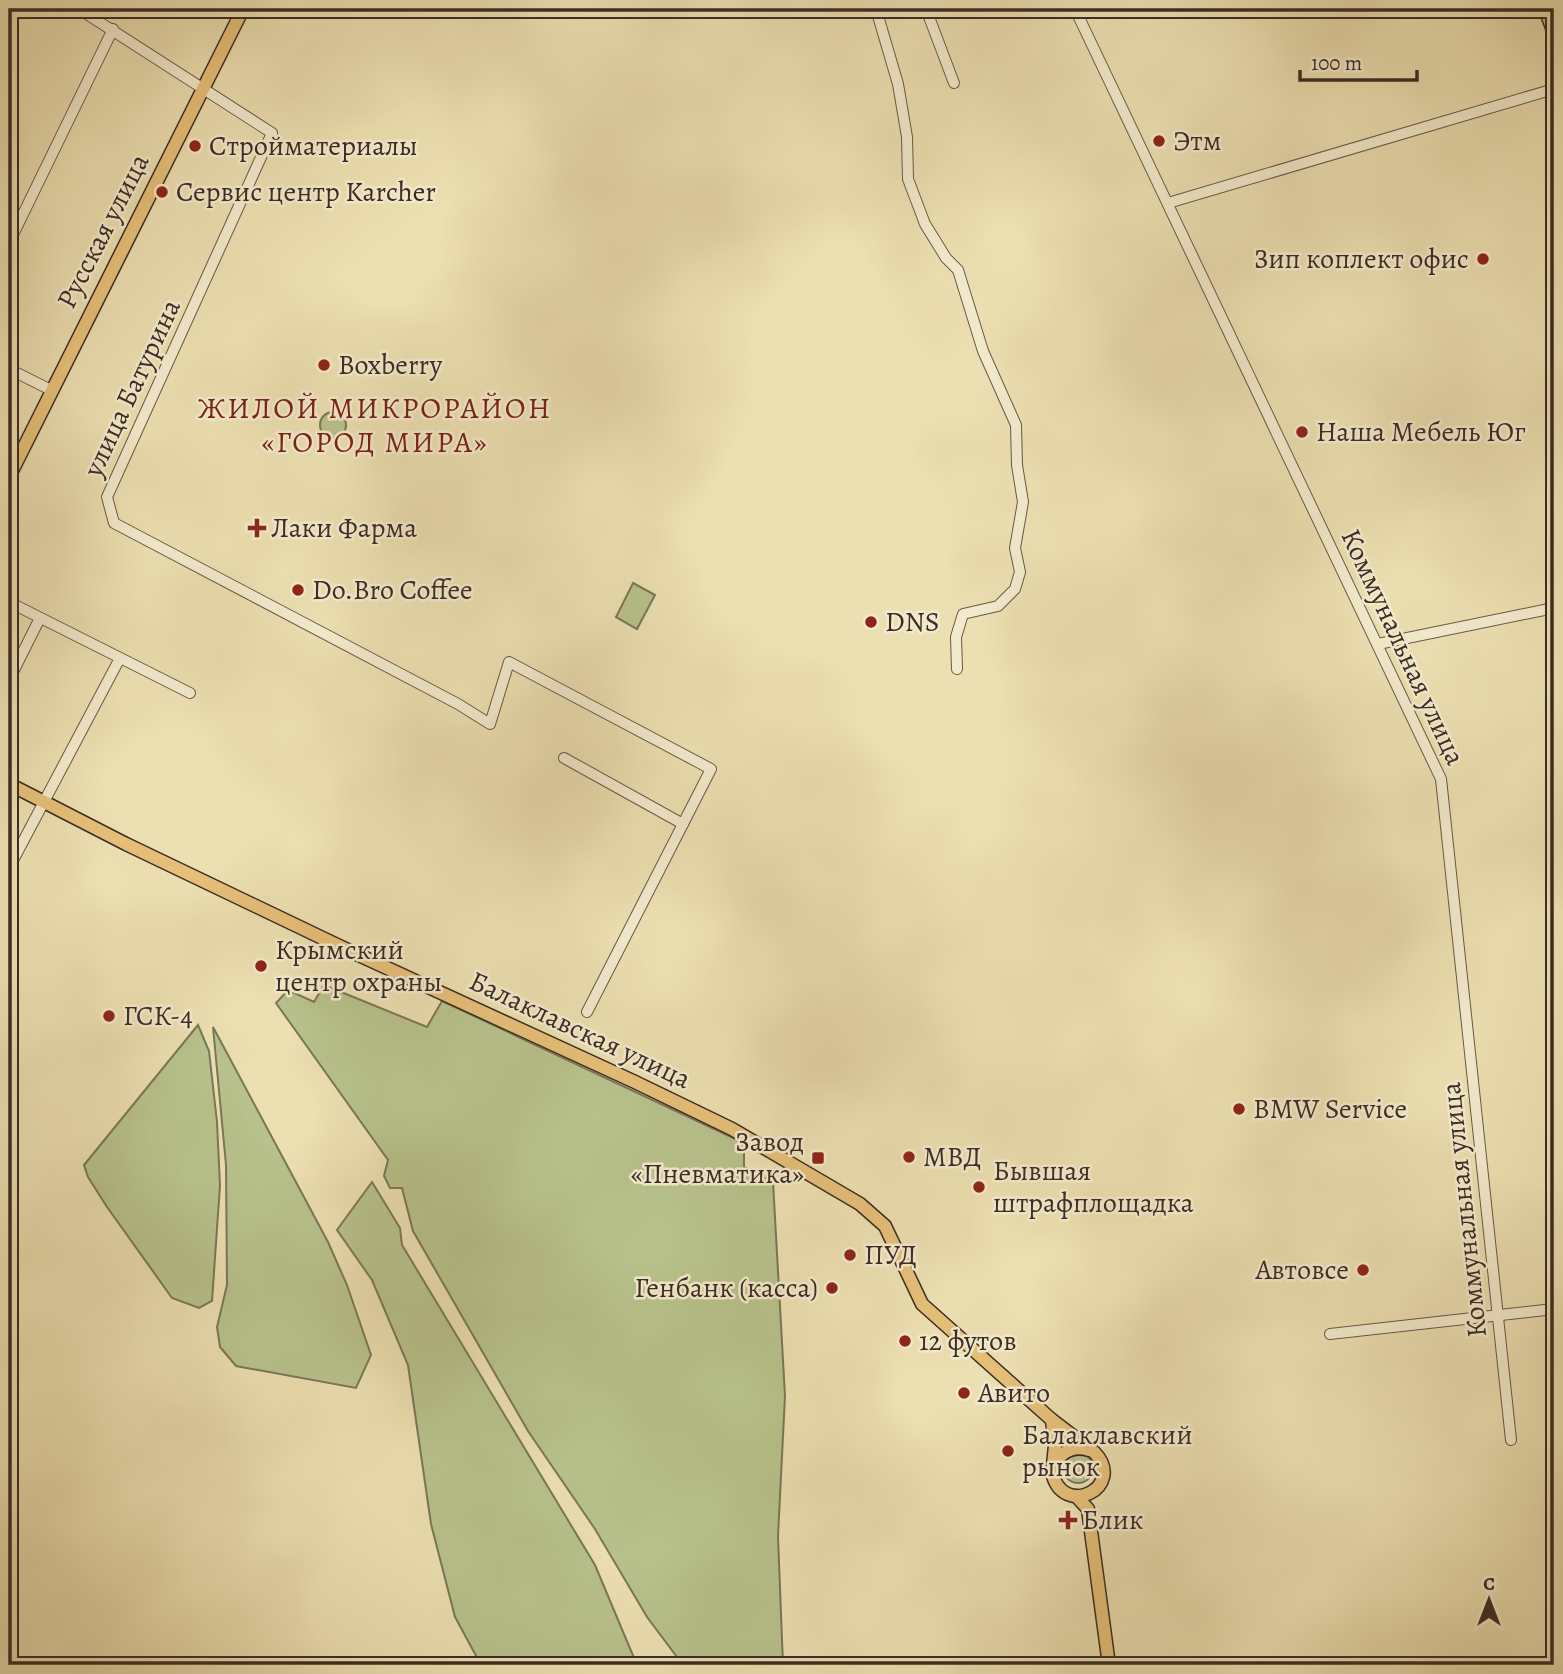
<svg xmlns="http://www.w3.org/2000/svg" width="1563" height="1674" font-family="Alegreya,serif">
<rect width="100%" height="100%" fill="#ecdfb1"/>
<filter id="stains"><feTurbulence type="fractalNoise" baseFrequency=".00286" numOctaves="4"/><feColorMatrix values="0 0 0 0 .2 0 0 0 0 .09 0 0 0 0 .02 0 0 0 .5 -.17"/></filter>
<radialGradient id="worn" r=".72"><stop offset=".6" stop-color="#630" stop-opacity="0"/><stop offset="1" stop-color="#630" stop-opacity=".3"/></radialGradient>
<!-- green -->
<g fill="#b8c28c" stroke="#7a7758" stroke-width="2">
<circle cx="333" cy="425" r="13"/>
<path d="M633,583L655,595L637,629L616,617Z"/>
<path d="M324,985L427,1027L442,1001L744,1143V1167L773,1182L785,1396L778,1536L783,1665H683L647,1617L595,1529L528,1431L413,1231L402,1188H390L384,1176L388,1160L276,1003L288,990L314,1002Z"/>
<path d="M198,1025L209,1051L217,1122L220,1185L212,1301L199,1308L172,1298L107,1207L88,1177L84,1165Z"/>
<path d="M213,1027L328,1242L347,1285L371,1355L356,1388L236,1366L220,1347L217,1327L227,1285L226,1165Z"/>
<path d="M372,1182L400,1228L402,1245L595,1565L637,1665H481L455,1617L431,1524L408,1365L372,1280L337,1230Z"/>
<circle cx="1078" cy="1468" r="15"/>
</g>
<g fill="none" stroke-linecap="round" stroke-linejoin="round">
<defs>
<g id="minor">
<path d="M79,9L272,133L107,497L114,523L458,704L490,724L509,662L711,769L587,1012"/>
<path d="M876,9L898,84L907,137L908,179L925,224L946,258L958,270L983,351L1016,425L1017,465L1023,502L1015,548L1020,572L1015,589L998,606L963,614L956,637L957,669"/>
<path d="M926,9L954,83"/>
<path d="M1075,9L1441,779L1511,1440"/>
<path d="M9,19L14,9"/>
<path d="M1168,203L1554,89"/>
<path d="M9,243L113,29"/>
<path d="M9,369L51,390"/>
<path d="M9,602L190,693"/>
<path d="M1378,644L1554,608"/>
<path d="M9,680L40,618"/>
<path d="M564,758L683,824"/>
<path d="M9,868L120,658"/>
<path d="M1330,1334L1554,1309"/>
</g>
<g id="major">
<path d="M1545,9L1554,33"/>
<path d="M9,477L243,9"/>
<path d="M9,784L126,844L337,945L635,1082L732,1129L860,1204L885,1226L922,1304L1052,1420L1094,1452C1128,1487 1062,1520 1052,1472"/>
<path d="M1052,1420L1055,1446L1053,1465"/>
<path d="M1053,1467C1061,1451 1073,1445 1089,1450"/>
<path d="M1076,1496L1088,1509L1109,1665"/>
</g>
</defs>
<!-- minor casing -->
<use href="#minor" stroke="#675948" stroke-width="12"/>
<!-- major casing -->
<use href="#major" stroke="#3b2c25" stroke-width="15"/>
<!-- minor -->
<use href="#minor" stroke="#f3eacc" stroke-width="10"/>
<!-- major -->
<use href="#major" stroke="#e6c078" stroke-width="12"/>
</g>
<!-- markers -->
<g fill="#8f2418" stroke="#f3eacc" stroke-width="2.5">
<circle cx="1159" cy="141" r="7"/>
<circle cx="195" cy="146" r="7"/>
<circle cx="162" cy="192" r="7"/>
<circle cx="1483" cy="259" r="7"/>
<circle cx="324" cy="365" r="7"/>
<circle cx="1302" cy="432" r="7"/>
<path d="M253.5 517.5h7v7h7v7h-7v7h-7v-7h-7v-7h7z"/>
<circle cx="298" cy="590" r="7"/>
<circle cx="871" cy="622" r="7"/>
<circle cx="261" cy="966" r="7"/>
<circle cx="109" cy="1016" r="7"/>
<circle cx="1239" cy="1109" r="7"/>
<circle cx="909" cy="1157" r="7"/>
<rect x="811" y="1151" width="14" height="14" rx="3.5"/>
<circle cx="979" cy="1187" r="7"/>
<circle cx="850" cy="1255" r="7"/>
<circle cx="1363" cy="1270" r="7"/>
<circle cx="832" cy="1288" r="7"/>
<circle cx="905" cy="1341" r="7"/>
<circle cx="964" cy="1393" r="7"/>
<circle cx="1008" cy="1451" r="7"/>
<path d="M1064.5 1509.5h7v7h7v7h-7v7h-7v-7h-7v-7h7z"/>
</g>
<g text-anchor="middle" dominant-baseline="central" stroke-width="5" stroke-linejoin="round" paint-order="stroke">
<!-- poi labels -->
<g font-size="28" fill="#3b2c25" stroke="#f3eacc" text-anchor="start">
<text x="1173" y="141">Этм</text>
<text x="209" y="146">Стройматериалы</text>
<text x="176" y="192">Сервис центр Karcher</text>
<text x="1469" y="259" text-anchor="end">Зип коплект офис</text>
<text x="338" y="365">Boxberry</text>
<text x="1316" y="432">Наша Мебель Юг</text>
<text x="271" y="528">Лаки Фарма</text>
<text x="312" y="590">Do.Bro Coffee</text>
<text x="885" y="622">DNS</text>
<text x="275" y="950">Крымский<tspan x="275" dy="32">центр охраны</tspan></text>
<text x="123" y="1016">ГСК-4</text>
<text x="1253" y="1109">BMW Service</text>
<text x="804" y="1142" text-anchor="end">Завод<tspan x="804" dy="32">«Пневматика»</tspan></text>
<text x="923" y="1157">МВД</text>
<text x="993" y="1171">Бывшая<tspan x="993" dy="32">штрафплощадка</tspan></text>
<text x="864" y="1255">ПУД</text>
<text x="1349" y="1270" text-anchor="end">Автовсе</text>
<text x="818" y="1288" text-anchor="end">Генбанк (касса)</text>
<text x="919" y="1341">12 футов</text>
<text x="978" y="1393">Авито</text>
<text x="1022" y="1435">Балаклавский<tspan x="1022" dy="32">рынок</tspan></text>
<text x="1082" y="1520">Блик</text>
</g>
<!-- street labels -->
<g font-size="28" fill="#3b2c25" stroke="#f3eacc">
<text transform="translate(103 231) rotate(-63)">Русская улица</text>
<text transform="translate(132 388) rotate(-65)">улица Батурина</text>
<text transform="translate(1403 647) rotate(65)">Коммунальная улица</text>
<text transform="translate(580 1030) rotate(25)">Балаклавская улица</text>
<text transform="translate(1464 1210) rotate(-96)">Коммунальная улица</text>
</g>
<!-- neighbourhood labels -->
<g font-size="30" letter-spacing="2" fill="#7a1f14" stroke="#f3eacc">
<text x="375" y="408">ЖИЛОЙ МИКРОРАЙОН<tspan x="375" dy="34">«ГОРОД МИРА»</tspan></text>
</g>
</g>
<!-- margin -->
<rect width="1563" height="1674" fill="none" stroke="#ecdfb1" stroke-width="35"/>
<rect x="10" y="10" width="1542" height="1653" fill="none" stroke="#3b2c25" stroke-width="3.5"/>
<rect x="18" y="18" width="1528" height="1639" fill="none" stroke="#3b2c25" stroke-width="2"/>
<!-- north arrow -->
<g transform="translate(1489 1600)" stroke="#f3eacc" stroke-width="5" paint-order="stroke">
<path d="M0-5L12 26L0 18L-12 26Z" fill="#3b2c25"/>
<text y="-10" font-size="19" font-weight="bold" text-anchor="middle" fill="#3b2c25">С</text>
</g>
<!-- scale -->
<path d="M1300 70v10h117v-10" fill="none" stroke="#3b2c25" stroke-width="3.5"/>
<text x="1311" y="70" font-size="21" fill="#3b2c25" stroke="#f3eacc" stroke-width="5" paint-order="stroke">100 m</text>
<rect width="100%" height="100%" filter="url(#stains)"/>
<rect width="100%" height="100%" fill="url(#worn)"/>
</svg>
